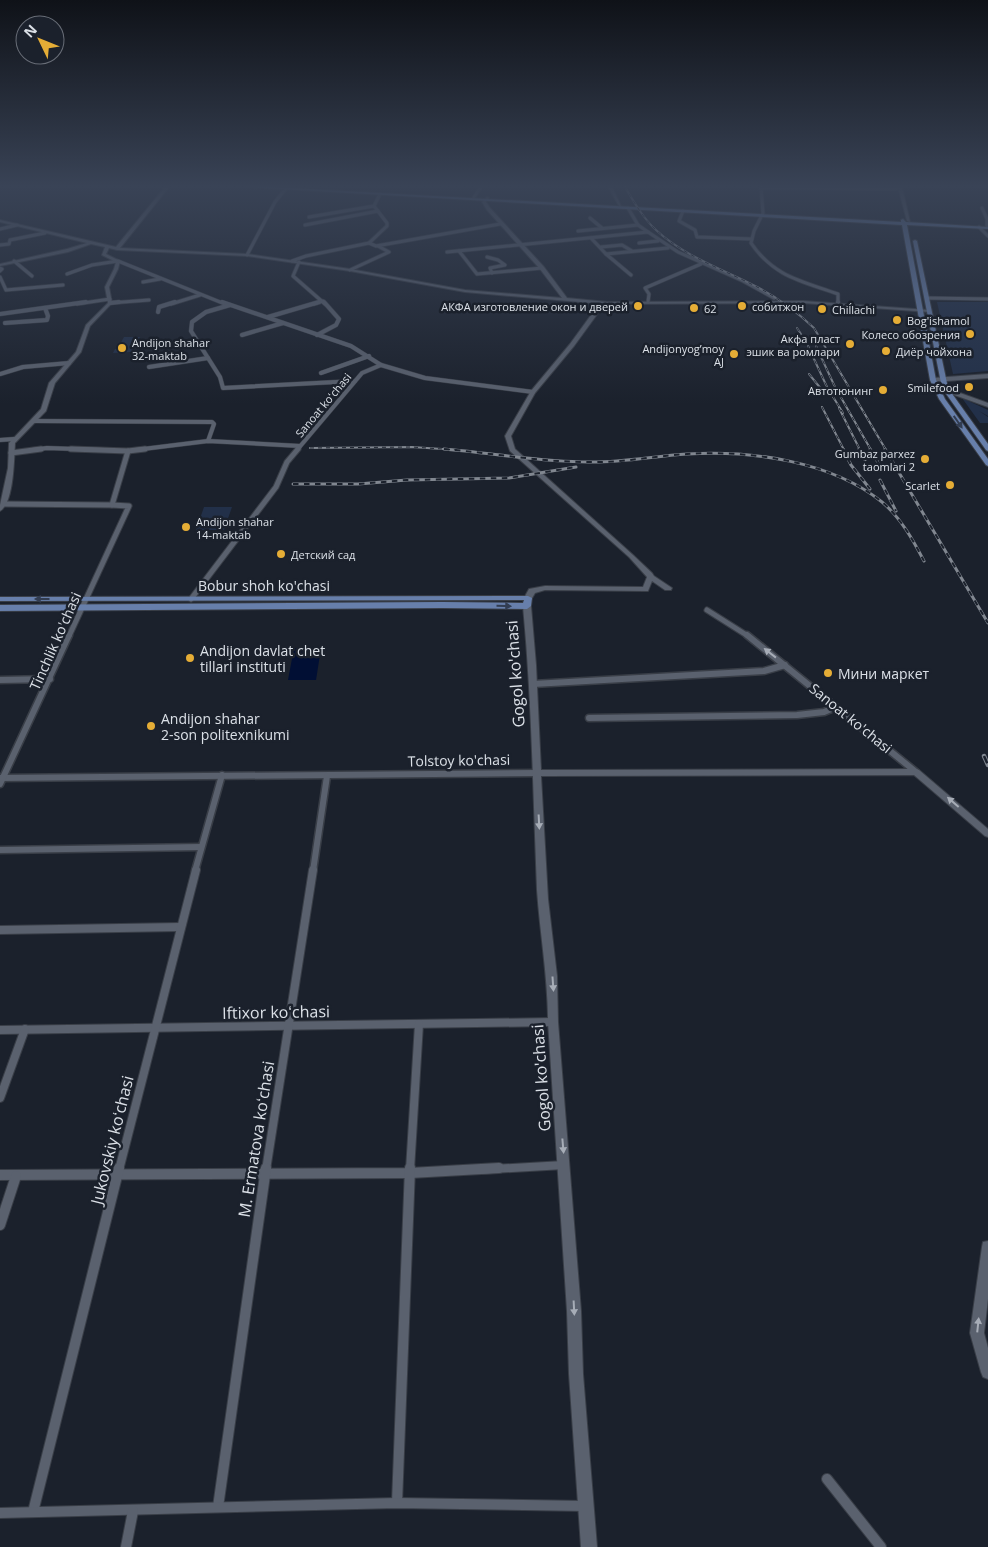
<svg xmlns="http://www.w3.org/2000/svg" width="988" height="1547" font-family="'Open Sans',sans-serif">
<rect width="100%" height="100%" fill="#1b212c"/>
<!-- green -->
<g fill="#223049">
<path d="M937,302H988V371L953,374Z"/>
<path d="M124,337H140L131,352L113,353L115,349L123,348H118Z"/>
<path d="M962,398L988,410V416L979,411L988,417V423H980Z"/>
<path d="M204,507H232L224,530H196Z"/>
</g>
<!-- water -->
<path fill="#010f34" d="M294,648H321L316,680H288Z"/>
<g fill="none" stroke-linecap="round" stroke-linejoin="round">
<defs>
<g id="street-far5">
<path d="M761,187L763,213L754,231L751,243C774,277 802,281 838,294V304"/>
<path d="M761,188L896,189"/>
<path d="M474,197L481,187"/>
<path d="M628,208L638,225L648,232"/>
<path d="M982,208L987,219V226"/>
<path d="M683,211L679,221L695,230L697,237L752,239"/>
<path d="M309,217L374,206"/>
<path d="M590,218L602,228"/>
<path d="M305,225L378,211"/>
<path d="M979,227L988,236"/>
<path d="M0,229L17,225"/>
<path d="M578,231L638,225"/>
<path d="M591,238L606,254L631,275"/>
<path d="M369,243L376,246L500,224"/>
<path d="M639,243L658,241"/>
<path d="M0,245L9,244L10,240L45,233"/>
<path d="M601,247L622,245L632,251"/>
<path d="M459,251L477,274L542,268"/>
<path d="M447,252L648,232L678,252L743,281L774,298"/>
<path d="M606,254L668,248"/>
<path d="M247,255L275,202L287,187"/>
<path d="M487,257L498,260L505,265L490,268L492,273"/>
<path d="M14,261L32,276"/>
<path d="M292,261L306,256L369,243L387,226V223L374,206L380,194"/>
<path d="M299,262L293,276L325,304"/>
<path d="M0,268L2,269L0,271"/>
<path d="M350,270L389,252L378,246"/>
<path d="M67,274L92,265L118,261L225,304"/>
<path d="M0,277L6,290L63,285"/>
<path d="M143,282L160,279"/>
<path d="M927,298L988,299"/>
<path d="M648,302L649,294L645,288L701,264"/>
<path d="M110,303L149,300"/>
<path d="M77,304L110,299"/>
<path d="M171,304L200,295"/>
<path d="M314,304L323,301"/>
</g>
<g id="street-far4">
<path d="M222,302L351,346L381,365L362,373L297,450"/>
<path d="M838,302V305"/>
<path d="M110,303L119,302"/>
<path d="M230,305L206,312L192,322L191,331L220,377L223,388L355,381"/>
<path d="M158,312L159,307L175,302"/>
<path d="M0,314L86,302"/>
<path d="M268,317L319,302"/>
<path d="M5,323L47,320L48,316L45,308"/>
<path d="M242,335L283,323"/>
<path d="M317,335L336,325L339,319L324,302"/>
<path d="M381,365L425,378L533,392"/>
<path d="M149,367L208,358"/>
<path d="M321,373L369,356"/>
<path d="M0,374L23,367L69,363"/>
<path d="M34,421L212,422L214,424L208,441"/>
<path d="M0,440L14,439"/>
<path d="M32,450L47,448L105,450"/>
<path d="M135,450L208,441L300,446"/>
</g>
<g id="street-far3">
<path d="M71,449L128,451L145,449"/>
<path d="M11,453L41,449"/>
<path d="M4,504L112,505L128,451"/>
<path d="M191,599L276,487L287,462L298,449"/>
<path d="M707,610L748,636"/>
<path d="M69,636L129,506L112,505"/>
</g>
<g id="street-far2">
<path d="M747,635L916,772"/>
<path d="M0,680L50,679"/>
<path d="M533,684L764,671L785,665"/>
<path d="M589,718L797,715L824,712L836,707"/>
<path d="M0,778L537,773"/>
<path d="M0,784L69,635"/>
<path d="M0,850L201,847"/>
<path d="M195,871L222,775"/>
<path d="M313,871L327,776"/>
</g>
<g id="street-far1">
<path d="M0,930L180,927"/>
<path d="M0,1030L553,1022"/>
<path d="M0,1098L25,1029"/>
<path d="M119,1170L196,870"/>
<path d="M266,1170L313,870"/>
<path d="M410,1170L419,1024"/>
<path d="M475,1170L564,1165"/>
</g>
<g id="street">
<path d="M0,1175L410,1173L499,1168"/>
<path d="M0,1225L16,1176"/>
<path d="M827,1479L881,1547"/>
<path d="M397,1503L410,1168"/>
<path d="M218,1507L266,1168"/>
<path d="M33,1512L119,1168"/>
<path d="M0,1513L397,1503L585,1506"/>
<path d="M126,1547L133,1511"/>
</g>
<g id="secondary">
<path d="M165,187H169L120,248L247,254L350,269L465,290L562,298L540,269L487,210L482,202L487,197L489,198L486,202L490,208L544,267L567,298L607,302L803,301L929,310L931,311L929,312L803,303L608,304L598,313L574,346L535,393L511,436L515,449L633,555L652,573L654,576L672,588L671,590H665L652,581L648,591H645L545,590L535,593L531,600H528L524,598L529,589L545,586L643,587L647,577L629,557L510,451L505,436L531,391L570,344L594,311L603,304L465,292L350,271L247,256L117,250L109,248L106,254L120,261L118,269L109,287L112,303L90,326L81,352L55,383L46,411L15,443C14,459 14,503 0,511V505L8,468L9,443L41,409L49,383L76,352L86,325L108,303L105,287L114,269L116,262L102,255L105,247L91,244L68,252L0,266V264L67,249L87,243L0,222V220L116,247Z"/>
<path d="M608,187H612L621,206H619Z"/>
<path d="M898,187H902L910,222L907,221Z"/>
<path d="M988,374V378L933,382L930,380L933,378Z"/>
<path d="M937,388L949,389L988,403V407L946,392L935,391V389Z"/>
<path d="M524,604H530L531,606L536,665L541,770L916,769L919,770L988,829V837L985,836L914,775L541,776L548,899L557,976L558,1022L581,1311L583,1374L597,1547H581L569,1374L567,1311L548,1022C548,977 540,934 537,890C533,795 532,700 523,606Z"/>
<path d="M988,1241V1299L984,1333L988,1348V1379L983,1377L981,1372L970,1333L982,1247L983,1242Z"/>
</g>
<g id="primary">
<path d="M245,187H273L901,222V220L903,219L906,222L988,227V229L907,225L936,380L945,399L988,459V466L986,465L939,399L930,380L902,225Z"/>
<path d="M915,240L917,241L948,388L988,444V451L986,450L942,388L913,241Z"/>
<path d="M528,596L532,598L531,606L527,609L442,608L0,611V605L442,602L523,603L524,600L0,601V597Z"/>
</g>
</defs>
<!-- street-far5 casing -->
<use href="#street-far5" stroke="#393e47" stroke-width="4.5"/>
<!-- street-far4 casing -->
<use href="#street-far4" stroke="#393e47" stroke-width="5"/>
<!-- street-far3 casing -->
<use href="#street-far3" stroke="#393e47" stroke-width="7"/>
<!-- street-far2 casing -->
<use href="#street-far2" stroke="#393e47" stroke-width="9"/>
<!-- street-far1 casing -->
<use href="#street-far1" stroke="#393e47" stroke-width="10"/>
<!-- street casing -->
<use href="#street" stroke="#393e47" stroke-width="12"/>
<!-- secondary casing -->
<use href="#secondary" stroke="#393e47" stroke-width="2"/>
<!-- primary casing -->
<use href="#primary" stroke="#393e47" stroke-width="2"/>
<!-- street-far5 -->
<use href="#street-far5" stroke="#5a616e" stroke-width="3"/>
<!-- street-far4 -->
<use href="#street-far4" stroke="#5a616e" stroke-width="4"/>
<!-- street-far3 -->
<use href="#street-far3" stroke="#5a616e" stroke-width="5"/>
<!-- street-far2 -->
<use href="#street-far2" stroke="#5a616e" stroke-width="6"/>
<!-- street-far1 -->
<use href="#street-far1" stroke="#5a616e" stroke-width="8"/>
<!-- street -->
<use href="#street" stroke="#5a616e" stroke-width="10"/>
<!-- secondary -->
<use href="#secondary" fill="#5a616e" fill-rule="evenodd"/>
<!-- primary -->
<use href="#primary" fill="#677fab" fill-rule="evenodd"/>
<defs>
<g id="rail-far2">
<path d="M625,187C634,202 643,218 656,230C685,257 725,270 759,288C780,299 797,312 814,328L886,450"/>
<path d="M797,328L801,334"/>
<path d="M808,346L827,387L843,413"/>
<path d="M816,346L835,387L871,450"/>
<path d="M809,374L826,395"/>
<path d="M822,407L844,450"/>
<path d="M839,408L860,450"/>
<path d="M310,448L412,447L457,450"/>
</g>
<g id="rail-far1">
<path d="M444,449C492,453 540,462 588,462C621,463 654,456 687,454C751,450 831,461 882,502C901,518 913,540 924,561"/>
<path d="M843,449L851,465L870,489"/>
<path d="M859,449L865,460"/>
<path d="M870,449L879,464"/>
<path d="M885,449L988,623"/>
<path d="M880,480L896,511"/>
<path d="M293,484H358L407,480L509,478L576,467"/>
</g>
<path id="rail" d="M984,756L988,765"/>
</defs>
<!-- rail-far2 casing -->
<use href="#rail-far2" stroke="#818790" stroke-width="2"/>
<!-- rail-far1 casing -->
<use href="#rail-far1" stroke="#818790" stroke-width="3"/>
<!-- rail casing -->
<use href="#rail" stroke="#818790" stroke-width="4.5"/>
<!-- rail-far2 -->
<use href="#rail-far2" stroke="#1b212c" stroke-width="1" stroke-dasharray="4" stroke-linecap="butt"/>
<!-- rail-far1 -->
<use href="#rail-far1" stroke="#1b212c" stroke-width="2" stroke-dasharray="5.5" stroke-linecap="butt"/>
<!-- rail -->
<use href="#rail" stroke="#1b212c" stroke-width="2.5" stroke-dasharray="8" stroke-linecap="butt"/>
</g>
<!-- one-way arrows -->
<defs><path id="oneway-solid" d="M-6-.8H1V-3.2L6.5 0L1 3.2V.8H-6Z" transform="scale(1.25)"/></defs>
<g fill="#323d52">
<use href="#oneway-solid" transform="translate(958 422) rotate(55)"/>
<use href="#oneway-solid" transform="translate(42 599) rotate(180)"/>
<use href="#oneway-solid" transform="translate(504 606) rotate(1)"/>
</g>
<g fill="#a7adb7">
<use href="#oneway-solid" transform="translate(770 653) rotate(-142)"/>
<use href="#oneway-solid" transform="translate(953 802) rotate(-139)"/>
<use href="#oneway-solid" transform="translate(539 822) rotate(87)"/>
<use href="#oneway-solid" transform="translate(553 984) rotate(86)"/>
<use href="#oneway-solid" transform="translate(563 1146) rotate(85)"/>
<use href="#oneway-solid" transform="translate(574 1308) rotate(87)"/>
<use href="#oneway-solid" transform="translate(978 1325) rotate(-84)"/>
</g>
<!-- sky -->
<linearGradient id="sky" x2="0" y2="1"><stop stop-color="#0f1218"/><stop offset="0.46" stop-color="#394356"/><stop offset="1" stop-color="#394356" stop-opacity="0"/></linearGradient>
<rect width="988" height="404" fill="url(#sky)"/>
<!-- markers -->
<g fill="#e5ad36" stroke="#1b212c" stroke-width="2">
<circle cx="638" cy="306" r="5"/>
<circle cx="742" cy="306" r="5"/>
<circle cx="694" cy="308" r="5"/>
<circle cx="822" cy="309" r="5"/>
<circle cx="897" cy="320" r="5"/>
<circle cx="970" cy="334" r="5"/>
<circle cx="850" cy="344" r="5"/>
<circle cx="122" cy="348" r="5"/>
<circle cx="886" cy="351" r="5"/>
<circle cx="734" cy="354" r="5"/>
<circle cx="969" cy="387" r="5"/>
<circle cx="883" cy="390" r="5"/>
<circle cx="925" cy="459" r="5"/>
<circle cx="950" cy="485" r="5"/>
<circle cx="186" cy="527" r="5"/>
<circle cx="281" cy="554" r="5"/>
<circle cx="190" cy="658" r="5"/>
<circle cx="828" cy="673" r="5"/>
<circle cx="151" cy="726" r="5"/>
</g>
<g text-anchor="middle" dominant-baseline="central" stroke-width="5" stroke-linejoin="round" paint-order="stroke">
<!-- far-poi labels -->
<g font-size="11" fill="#dbe0e7" stroke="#1b212c" text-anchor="end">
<text x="628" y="306">АКФА изготовление окон и дверей</text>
<text x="752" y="306" text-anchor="start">собитжон</text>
<text x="704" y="308" text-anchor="start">62</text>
<text x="832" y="309" text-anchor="start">Chiĺlachi</text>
<text x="907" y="320" text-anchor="start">Bog'ishamol</text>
<text x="960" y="334">Колесо обозрения</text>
<text x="840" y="338">Акфа пласт<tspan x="840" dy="13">эшик ва ромлари</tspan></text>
<text x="132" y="342" text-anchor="start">Andijon shahar<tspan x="132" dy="13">32-maktab</tspan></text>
<text x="724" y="348">Andijonyog’moy<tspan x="724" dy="13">AJ</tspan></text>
<text x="896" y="351" text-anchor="start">Диёр чойхона</text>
<text x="959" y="387">Smilefood</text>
<text x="873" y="390">Автотюнинг</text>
<text x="915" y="453">Gumbaz parxez<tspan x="915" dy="13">taomlari 2</tspan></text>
<text x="940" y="485">Scarlet</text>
<text x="196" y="521" text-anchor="start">Andijon shahar<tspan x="196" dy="13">14-maktab</tspan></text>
<text x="291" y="554" text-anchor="start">Детский сад</text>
</g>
<!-- far-street labels -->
<g font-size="11" fill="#dbe0e7" stroke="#1b212c">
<text transform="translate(323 405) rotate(-50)">Sanoat koʻchasi</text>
</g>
<!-- street labels -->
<g font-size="14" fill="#dbe0e7" stroke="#1b212c">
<text x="264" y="585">Bobur shoh ko'chasi</text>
<text transform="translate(55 641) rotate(-66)">Tinchlik ko'chasi</text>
<text transform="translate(851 718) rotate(39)">Sanoat ko'chasi</text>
<text transform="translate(459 760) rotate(-1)">Tolstoy ko'chasi</text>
</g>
<!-- poi labels -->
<g font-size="14" fill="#dbe0e7" stroke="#1b212c" text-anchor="start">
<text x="200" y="650">Andijon davlat chet<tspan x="200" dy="16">tillari instituti</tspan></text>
<text x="838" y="673">Мини маркет</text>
<text x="161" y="718">Andijon shahar<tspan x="161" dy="16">2-son politexnikumi</tspan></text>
</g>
<!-- near-street labels -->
<g font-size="16" fill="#dbe0e7" stroke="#1b212c">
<text transform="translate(515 674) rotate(-94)">Gogol ko'chasi</text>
<text transform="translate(276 1012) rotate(-1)">Iftixor koʻchasi</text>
<text transform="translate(541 1078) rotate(-94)">Gogol ko'chasi</text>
<text transform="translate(256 1139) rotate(-81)">M. Ermatova koʻchasi</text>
<text transform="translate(112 1140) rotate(-76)">Jukovskiy koʻchasi</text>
</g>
</g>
<!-- north arrow -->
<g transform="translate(40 40) rotate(313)"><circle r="24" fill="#1b212c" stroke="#686d77"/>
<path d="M0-4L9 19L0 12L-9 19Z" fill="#e5ad36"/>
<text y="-8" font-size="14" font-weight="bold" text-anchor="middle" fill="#dbe0e7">N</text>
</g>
</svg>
